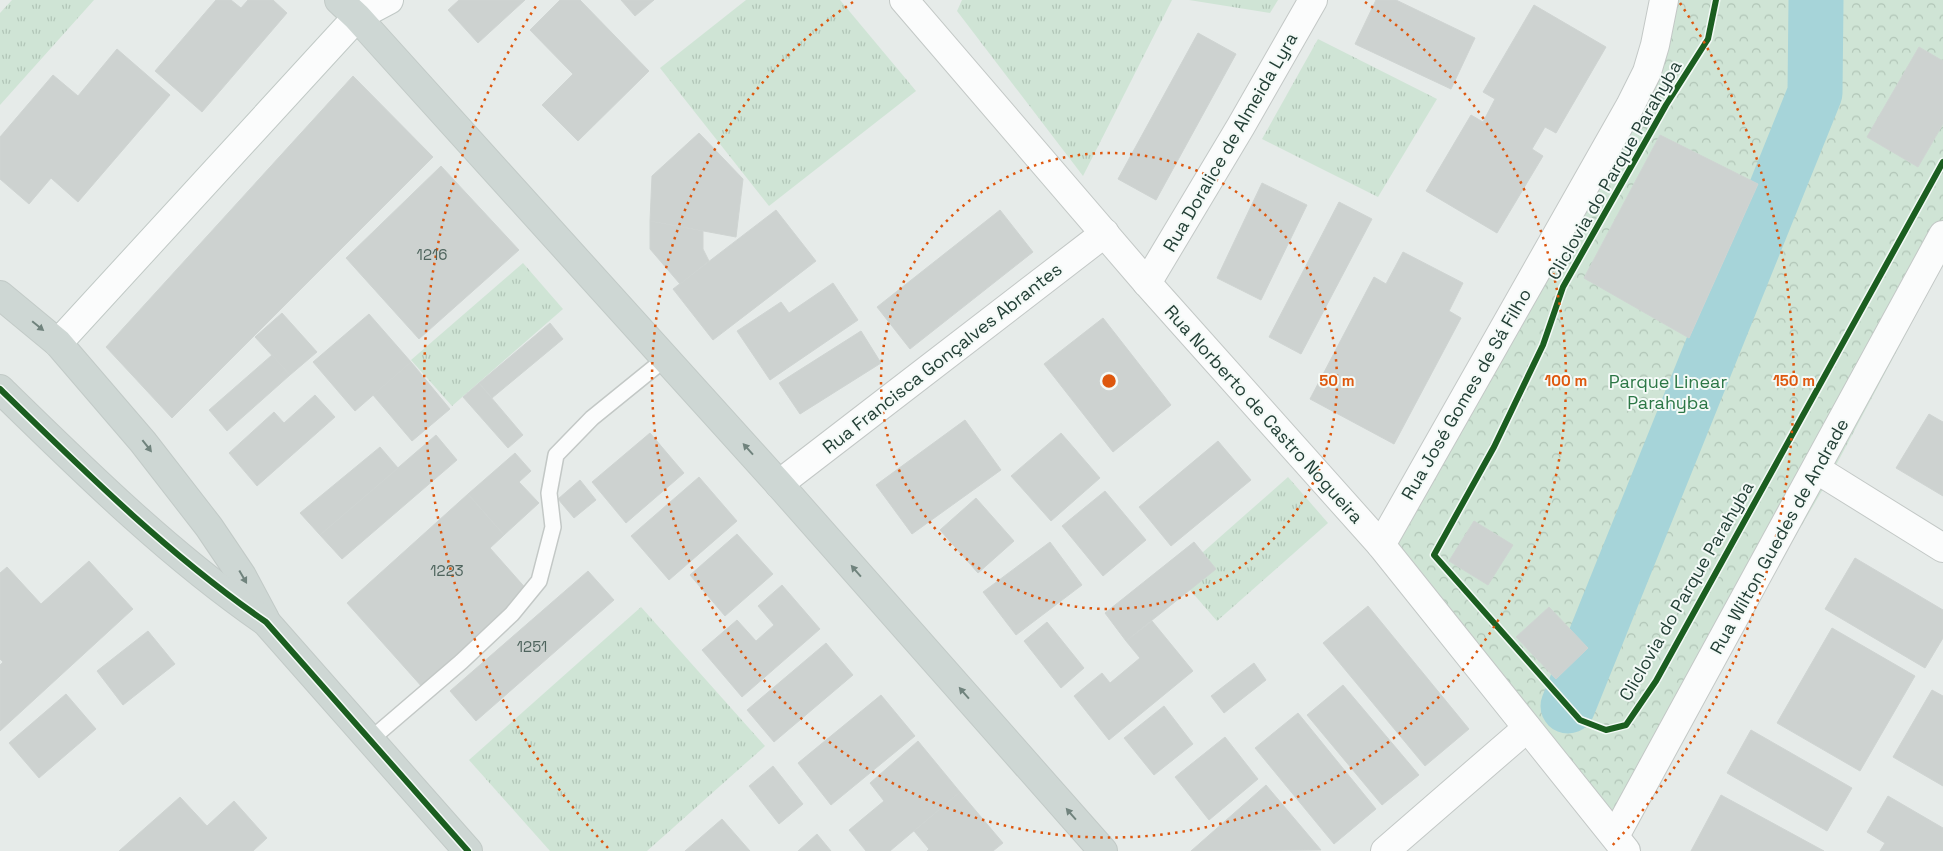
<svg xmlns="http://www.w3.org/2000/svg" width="1943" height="851" font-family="'Space Grotesk',sans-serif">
<defs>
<pattern id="grass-tufts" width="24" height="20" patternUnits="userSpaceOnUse" patternTransform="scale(1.25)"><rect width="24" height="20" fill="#cfe4d5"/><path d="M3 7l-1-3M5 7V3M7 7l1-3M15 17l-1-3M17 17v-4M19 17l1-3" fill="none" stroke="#b1c5b7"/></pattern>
<pattern id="park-crowns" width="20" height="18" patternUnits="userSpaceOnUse" patternTransform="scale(1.25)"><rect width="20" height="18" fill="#cfe4d5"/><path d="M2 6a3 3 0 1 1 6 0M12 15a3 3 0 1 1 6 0" fill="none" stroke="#b1c5b7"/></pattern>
</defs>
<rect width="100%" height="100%" fill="#e6ebe9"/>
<!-- grass -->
<g fill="url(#grass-tufts)">
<path d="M12,0H94L0,105V13Z"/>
<path d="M746,0H840L916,91L769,206L660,68Z"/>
<path d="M962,0H1172L1083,176L957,11Z"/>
<path d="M1189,0H1278L1270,13Z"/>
<path d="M1318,39L1437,99L1378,197L1262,139Z"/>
<path d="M523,263L563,309L452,406L411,360Z"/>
<path d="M1288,477L1328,523L1217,621L1177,575Z"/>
<path d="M641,607L765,746L647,851H550L469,760Z"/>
</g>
<!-- park -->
<path fill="url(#park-crowns)" d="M1654,0H1943V264L1826,484L1616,841L1374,546L1642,61Z"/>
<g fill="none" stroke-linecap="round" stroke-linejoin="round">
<!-- river -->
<path stroke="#a6d4d9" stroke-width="55" d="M1568,706L1815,93L1816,0"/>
</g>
<!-- building -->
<g fill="#cdd2d0" stroke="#cfd4d2">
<path d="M216,0H231L241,8L248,0H273L287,13L202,112L155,71Z"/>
<path d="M459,0H525L478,43L448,10Z"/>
<path d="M560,0H580L649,71L578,141L542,105L573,74L530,30Z"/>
<path d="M621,0H654L635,16Z"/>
<path d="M1376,0H1396L1475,38L1451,89L1355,44Z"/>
<path d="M1534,5L1606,47L1556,133L1545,127L1532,149L1543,156L1497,233L1426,191L1471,115L1483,122L1495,99L1483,92Z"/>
<path d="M1198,33L1236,54L1156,200L1118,179Z"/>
<path d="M1919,47L1943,61V124L1918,167L1867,137Z"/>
<path d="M117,49L170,95L78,202L51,178L29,204L0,179V137L53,75L78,96Z"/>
<path d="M353,76L433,157L172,418L106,347Z"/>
<path d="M699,133L743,179L736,237L650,221L652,176Z"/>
<path d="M1660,135L1758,184L1689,338L1584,278Z"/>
<path d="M441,166L519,250L419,339L346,258Z"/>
<path d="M1262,183L1307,205L1261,300L1217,278Z"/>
<path d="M1339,202L1372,219L1301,354L1269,337Z"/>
<path d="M776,210L816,261L713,340L673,289Z"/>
<path d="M1000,210L1033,252L910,349L877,307Z"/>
<path d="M650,221L703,231V249L709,261L680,284L650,249Z"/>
<path d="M1403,252L1463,283L1449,311L1461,318L1394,444L1310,399L1374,277L1386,284Z"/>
<path d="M833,283L858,320L770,380L737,331L781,302L789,313Z"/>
<path d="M282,313L317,352L290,375L255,337Z"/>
<path d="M369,314L411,362L355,411L313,362Z"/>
<path d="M1103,318L1171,405L1113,452L1044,364Z"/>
<path d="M550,323L563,339L492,398L479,383Z"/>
<path d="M861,331L881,363L800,414L779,383Z"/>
<path d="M272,355L290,375L227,431L209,410Z"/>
<path d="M411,362L450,409L412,441L373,395Z"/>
<path d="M479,383L523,435L508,448L463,397Z"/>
<path d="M315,395L335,417L257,486L229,453L274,412L284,423Z"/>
<path d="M1929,414L1943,422V496L1896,468Z"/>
<path d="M965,420L1001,470L912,534L876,485Z"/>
<path d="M650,433L684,473L626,523L592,482Z"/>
<path d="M1061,433L1100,478L1051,521L1011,476Z"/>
<path d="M436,435L457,460L342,559L320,535Z"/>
<path d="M1218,441L1251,480L1171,546L1139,507Z"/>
<path d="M380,447L398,468L320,535L300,513Z"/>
<path d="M515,453L531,471L519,482L539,503L504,535L468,494Z"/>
<path d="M699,477L737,521L669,580L631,536Z"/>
<path d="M580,480L596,500L574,518L558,499Z"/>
<path d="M1105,491L1146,540L1103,576L1062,526Z"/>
<path d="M468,494L504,535L490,548L529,592L423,688L347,603Z"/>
<path d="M976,498L1014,541L978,573L940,530Z"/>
<path d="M1474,521L1513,545L1488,585L1449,561Z"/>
<path d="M737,534L773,574L725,616L690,575Z"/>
<path d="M1050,542L1082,585L1016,635L983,592Z"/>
<path d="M1194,542L1216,569L1126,641L1105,613Z"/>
<path d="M1855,558L1943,610V638L1925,668L1825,609Z"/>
<path d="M89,561L133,609L0,731V665L3,662L0,659V573L7,567L41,604Z"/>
<path d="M588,571L614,600L476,721L450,691Z"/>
<path d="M782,585L820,629L742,697L702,650L737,620L756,641L774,625L758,606Z"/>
<path d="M1368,606L1469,729L1425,766L1323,643Z"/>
<path d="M1549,607L1588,648L1556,679L1516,637Z"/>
<path d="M1152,621L1193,671L1109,740L1074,696L1102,673L1110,683L1140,658L1126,641Z"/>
<path d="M1047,622L1084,668L1061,688L1024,641Z"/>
<path d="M1832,628L1915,676L1860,771L1777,723Z"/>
<path d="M148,631L175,664L123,705L97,671Z"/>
<path d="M826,643L853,675L774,742L747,710Z"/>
<path d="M1254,663L1266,680L1224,713L1211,696Z"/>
<path d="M1343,685L1419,775L1382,805L1307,715Z"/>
<path d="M1932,690L1943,696V786L1893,757Z"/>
<path d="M66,694L96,729L39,778L9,743Z"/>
<path d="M881,695L915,736L831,805L798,763Z"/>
<path d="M1164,706L1193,744L1154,775L1124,738Z"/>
<path d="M1298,713L1376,809L1334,844L1255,748Z"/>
<path d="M1751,730L1852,788L1827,831L1727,773Z"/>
<path d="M1225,737L1258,779L1209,820L1175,777Z"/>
<path d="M918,741L960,792L890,851H866L849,830L884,801L870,783Z"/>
<path d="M773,766L803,804L779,824L749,786Z"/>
<path d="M1266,785L1321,850L1191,851Z"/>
<path d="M960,792L1003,843L993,851H927L929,849L914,831Z"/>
<path d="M1721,795L1824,851H1691Z"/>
<path d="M1888,796L1943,828V851H1880L1885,843L1867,832Z"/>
<path d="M180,797L207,826L234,801L267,838L253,851H119Z"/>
<path d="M722,819L750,851H685Z"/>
<path d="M817,834L831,851H798Z"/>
</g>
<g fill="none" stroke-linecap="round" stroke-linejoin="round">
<defs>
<path id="lane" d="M370,740L461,662L512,614L539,581L553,527L549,493L556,455L592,418L666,358"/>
<g id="street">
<path d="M904,0L1147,283L1381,545L1626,851"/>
<path d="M1147,283L1241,126L1313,0"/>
<path d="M1816,469L1943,548"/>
<path d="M779,484L1105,233"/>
<path d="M1381,545L1630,106L1647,72L1655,45L1664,0"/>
<path d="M1615,836L1943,235"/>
<path d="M1385,851L1527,728"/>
</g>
<path id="secondary" d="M58,343L357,17L389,0"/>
<g id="primary">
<path d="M339,0L357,17L779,484L1103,851"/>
<path d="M0,295L58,343L143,442L209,527L242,576L265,619"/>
<path d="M0,389C85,472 169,555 266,622L468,851"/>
</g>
</defs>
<!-- lane casing -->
<use href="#lane" stroke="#c3c8c6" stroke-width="18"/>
<!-- street casing -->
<use href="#street" stroke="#c3c8c6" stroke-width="30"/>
<!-- secondary casing -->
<use href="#secondary" stroke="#c1c9c6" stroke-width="30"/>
<!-- primary casing -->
<use href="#primary" stroke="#c2cac7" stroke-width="30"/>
<!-- lane -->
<use href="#lane" stroke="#fbfcfc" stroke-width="15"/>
<!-- street -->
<use href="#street" stroke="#fbfcfc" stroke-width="28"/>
<!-- secondary -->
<use href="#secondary" stroke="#fbfcfc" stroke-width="28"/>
<!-- primary -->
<use href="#primary" stroke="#ced7d4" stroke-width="28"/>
<defs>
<g id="cycleway">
<path d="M1716,0L1708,39L1666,105L1563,287L1543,345L1494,447L1434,555L1580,720L1606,730L1626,725L1656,681L1943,162"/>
<path d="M0,389C85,472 169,555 266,622L468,851"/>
</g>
</defs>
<!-- cycleway casing -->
<use href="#cycleway" stroke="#f4faf7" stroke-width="9"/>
<!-- cycleway -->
<use href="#cycleway" stroke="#1b5e20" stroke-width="6"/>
</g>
<!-- one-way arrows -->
<defs><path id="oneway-solid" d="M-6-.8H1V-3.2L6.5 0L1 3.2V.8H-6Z" transform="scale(1.25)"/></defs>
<g fill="#70837d">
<use href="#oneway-solid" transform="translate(38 326) rotate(39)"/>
<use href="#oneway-solid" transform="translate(147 446) rotate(52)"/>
<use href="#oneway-solid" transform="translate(748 449) rotate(-132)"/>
<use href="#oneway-solid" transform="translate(856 571) rotate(-131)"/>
<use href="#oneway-solid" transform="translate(243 577) rotate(60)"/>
<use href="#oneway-solid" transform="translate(964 693) rotate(-131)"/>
<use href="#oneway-solid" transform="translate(1071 814) rotate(-131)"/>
</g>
<!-- distance rings -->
<g fill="none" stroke="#de580e" stroke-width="2.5" stroke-dasharray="2.5 5">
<circle cx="1109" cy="381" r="228"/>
<path d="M1365 2A457 457 0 1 1 853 2"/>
<path d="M608 848A685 685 0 0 1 538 3M1680 3A685 685 0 0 1 1610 848"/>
</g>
<g text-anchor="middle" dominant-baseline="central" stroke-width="4" stroke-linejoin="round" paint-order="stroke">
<!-- number labels -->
<g font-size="15" fill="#4e645d">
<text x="432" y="254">1216</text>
<text x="447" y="570">1223</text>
<text x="532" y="646">1251</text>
</g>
<!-- street labels -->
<g font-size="18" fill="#233f36" stroke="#f4faf7">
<text transform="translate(1230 142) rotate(-60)">Rua Doralice de Almeida Lyra</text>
<text transform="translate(1614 170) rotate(-60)">Cliclovia do Parque Parahyba</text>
<text transform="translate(942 358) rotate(-38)">Rua Francisca Gonçalves Abrantes</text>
<text transform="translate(1466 394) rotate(-60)">Rua José Gomes de Sá Filho</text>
<text transform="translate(1264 414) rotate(48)">Rua Norberto de Castro Nogueira</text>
<text transform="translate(1779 536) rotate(-61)">Rua Wilton Guedes de Andrade</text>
<text transform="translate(1686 591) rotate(-60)">Cliclovia do Parque Parahyba</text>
</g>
<!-- park labels -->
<g font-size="18" fill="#2c7746" stroke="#f4faf7">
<text x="1668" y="381">Parque Linear<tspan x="1668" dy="21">Parahyba</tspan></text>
</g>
</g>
<circle cx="1109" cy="381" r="8" fill="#de580e" stroke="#f4faf7" stroke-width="2.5"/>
<g font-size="15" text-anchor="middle" font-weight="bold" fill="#de580e" stroke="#f4faf7" stroke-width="4" stroke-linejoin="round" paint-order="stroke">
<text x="1337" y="386">50 m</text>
<text x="1566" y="386">100 m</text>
<text x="1794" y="386">150 m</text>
</g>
</svg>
